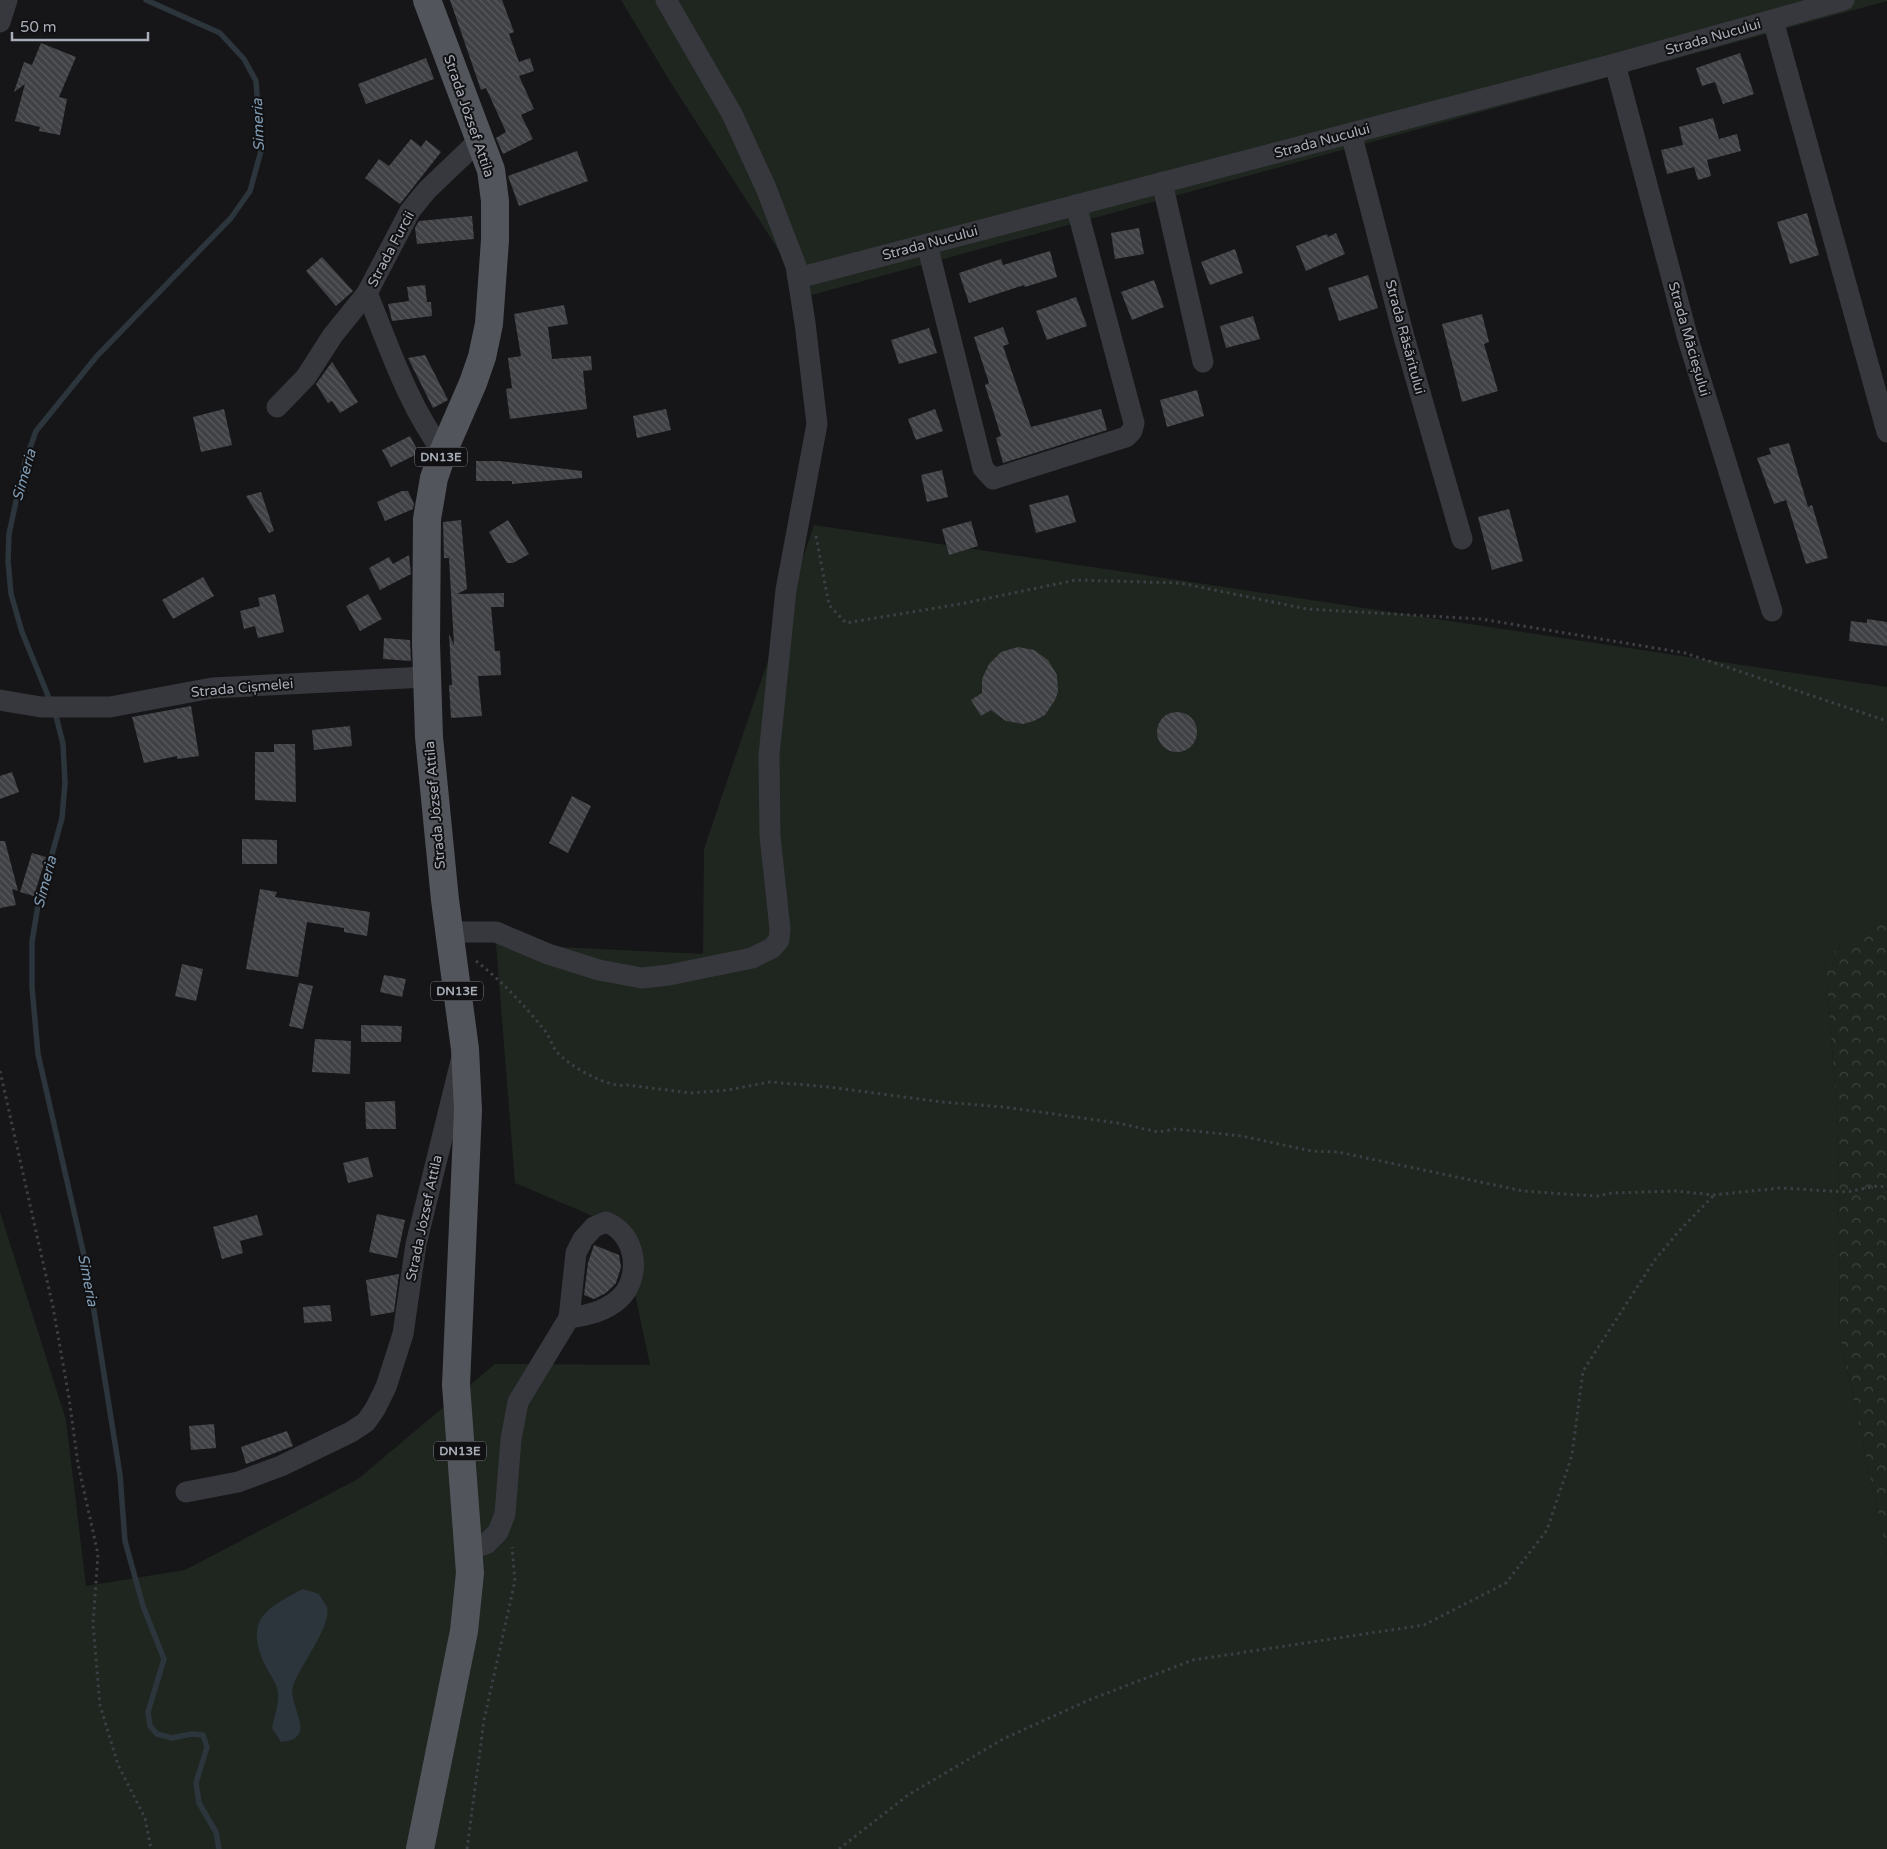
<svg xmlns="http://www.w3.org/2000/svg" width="1887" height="1849" font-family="'Varela Round',sans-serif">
<defs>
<pattern id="forest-crowns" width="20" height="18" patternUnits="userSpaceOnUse" patternTransform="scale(1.25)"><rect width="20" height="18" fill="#1e261f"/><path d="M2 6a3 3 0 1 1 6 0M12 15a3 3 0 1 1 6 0" fill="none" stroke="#3c433d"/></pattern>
<pattern id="building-back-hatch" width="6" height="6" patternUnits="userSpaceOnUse" patternTransform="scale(1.25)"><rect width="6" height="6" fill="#404145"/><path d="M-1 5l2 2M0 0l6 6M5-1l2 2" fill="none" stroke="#595a5e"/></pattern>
</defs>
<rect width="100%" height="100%" fill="#161618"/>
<!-- grass -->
<g fill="#1e261f">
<path d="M621,0H1887V1L808,296L671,83Z"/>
<path d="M814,525L1887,687V919L1825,957L1838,1125L1840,1336L1887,1555V1849H0V1212L66,1420L86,1586L185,1570L358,1479L495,1364L650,1365L621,1228L515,1183L496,944L703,954L704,849Z"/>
</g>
<!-- forest -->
<path fill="url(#forest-crowns)" d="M1887,919V1555L1840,1336L1838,1125L1825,957Z"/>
<!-- water -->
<path fill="#2c353c" d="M303,1589L319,1594C321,1598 325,1603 327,1607C332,1626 299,1667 293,1686C287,1705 320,1739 281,1742L272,1728C274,1718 279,1704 278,1693C278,1685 269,1673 265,1665C244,1620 266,1608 303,1589Z"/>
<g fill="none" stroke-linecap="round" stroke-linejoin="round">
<!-- stream -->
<g stroke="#2c353c" stroke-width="5.5">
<path d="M51,703L22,632L11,594L8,561L9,534L15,506L25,462L36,431L97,356L231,218L250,191L261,151L256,81L244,59L220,33L146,0"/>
<path d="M55,712L63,744L65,783L62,818L38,905L32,942V987L38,1054L88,1273L120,1475L125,1541L143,1606L164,1659L148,1712L150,1726L157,1734L172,1738L191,1734L203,1735L207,1747L196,1783L199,1803L216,1832L219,1849"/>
</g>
</g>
<!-- building -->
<g fill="url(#building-back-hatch)">
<path d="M450,0H502L514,32L509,34L519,62L530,58L534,71L519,76L534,109L521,115L533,139L503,154L496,138L506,132L486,88L481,90Z"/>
<path d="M41,43L76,57L59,97L67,99L60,135L39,131L40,127L15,121L25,84L14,92L24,62L32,65Z"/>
<path d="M1740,53L1754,94L1723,104L1715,82L1702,86L1696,68Z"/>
<path d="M426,58L434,79L366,104L358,84Z"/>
<path d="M1713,118L1719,139L1737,134L1741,151L1707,160L1711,176L1698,180L1694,167L1667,174L1661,150L1683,145L1679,127Z"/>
<path d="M411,139L421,147L426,140L441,152L400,204L365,178L379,159L389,166Z"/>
<path d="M577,151L588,181L519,206L508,176Z"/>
<path d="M1807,213L1819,255L1790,264L1777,222Z"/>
<path d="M472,216L474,239L417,244L415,228L419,221Z"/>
<path d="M1139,228L1144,254L1115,259L1111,233Z"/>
<path d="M1336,233L1345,254L1306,271L1296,246L1327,234L1328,237Z"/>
<path d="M1235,249L1243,273L1210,285L1201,262Z"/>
<path d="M1050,251L1057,277L1025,287L1024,285L969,303L959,273L1001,259L1003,265Z"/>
<path d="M322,257L353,291L336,306L306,271Z"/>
<path d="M1368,275L1378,308L1339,321L1328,288Z"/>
<path d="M1154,280L1164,307L1132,320L1121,292Z"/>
<path d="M425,285L427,302H431L432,316L392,321L388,304L409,301L407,287Z"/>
<path d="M1076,297L1087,326L1047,340L1036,311Z"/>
<path d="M564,305L568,324L548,327L552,359L591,356L592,370L583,371L587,409L510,419L506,389L512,388L508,358L521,356L514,314Z"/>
<path d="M1482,314L1489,342L1484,344L1498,391L1462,402L1442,324Z"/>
<path d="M1253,316L1260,339L1226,348L1220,326Z"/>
<path d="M1003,327L1009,344L1003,346L1031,427L1101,409L1107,430L1003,463L996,438L1001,436L985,385L989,383L974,337Z"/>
<path d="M929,328L937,353L899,364L891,340Z"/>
<path d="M425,355L448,400L433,408L408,358Z"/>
<path d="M332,362L358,402L340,413L332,401L328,403L316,384Z"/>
<path d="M1197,390L1204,416L1167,427L1160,400Z"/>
<path d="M224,409L232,445L201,452L193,417Z"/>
<path d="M666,409L671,430L637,438L633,416Z"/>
<path d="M935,409L943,431L916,440L908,419Z"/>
<path d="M410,436L419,453L391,467L382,450Z"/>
<path d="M1789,443L1808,507L1812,505L1828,558L1806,564L1786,500L1774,504L1757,458L1771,454L1769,448Z"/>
<path d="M476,461H499L582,471V478L512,484V481H476Z"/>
<path d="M942,470L948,497L927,502L921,475Z"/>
<path d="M402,491H408L414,504L413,509L385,521L377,502Z"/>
<path d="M261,492L274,531L269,533L246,496Z"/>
<path d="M1068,495L1076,522L1036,533L1029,505Z"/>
<path d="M1509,509L1523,561L1492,570L1478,517Z"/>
<path d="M461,520L467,589L457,594L504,593V607H491L495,651H500L501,675L478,676L482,716L451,718L449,685H452L449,634L454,645L449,558H444L443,522Z"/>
<path d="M508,520L529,554L513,563H507L489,532Z"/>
<path d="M971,521L978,546L949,555L942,529Z"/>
<path d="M409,555L411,574L380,590L369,568L389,557L393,564Z"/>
<path d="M203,577L214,596L173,619L162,600Z"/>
<path d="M275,594L284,632L258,638L255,626L244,629L240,611L260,606L258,598Z"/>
<path d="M368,594L382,619L360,631L346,606Z"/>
<path d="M1867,619L1887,622V646L1849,641L1851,621L1867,623Z"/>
<path d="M384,638L410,640L411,661L383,659Z"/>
<path d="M1018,647L1034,650L1048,660L1057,675L1058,692L1055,700L1045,715L1034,721L1023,724L1006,721L991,710L981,716L971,700L982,693V679L989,664L1001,652Z"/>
<path d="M191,706L199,756L177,759V756L144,763L132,717Z"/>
<circle cx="1177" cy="732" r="20"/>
<path d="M350,726L352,746L314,750L312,730Z"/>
<path d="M274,744H295L296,802L255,800V752H274Z"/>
<path d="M12,772L19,792L0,799V776Z"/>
<path d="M572,796L591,806L568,853L549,843Z"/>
<path d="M242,839L277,840V864H242Z"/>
<path d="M0,841H5L18,891L12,889L16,905L0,908Z"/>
<path d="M32,853L46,857L34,896L20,892Z"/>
<path d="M260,889L277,892L275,897L370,912L367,936L344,932V928L307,922L298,977L246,969Z"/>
<path d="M182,964L203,969L196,1001L175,996Z"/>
<path d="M384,975L406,979L402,997L380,992Z"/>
<path d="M299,983L313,986L303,1029L289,1026Z"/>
<path d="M361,1025L402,1026L401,1042H361Z"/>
<path d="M315,1039L351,1041L350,1074L312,1072Z"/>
<path d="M395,1101L396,1129H366L365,1102Z"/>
<path d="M368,1157L373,1177L348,1183L343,1163Z"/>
<path d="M377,1214L405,1220L397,1258L369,1252Z"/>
<path d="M257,1215L263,1235L240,1241L243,1253L222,1259L213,1227Z"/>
<path d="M594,1245L619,1255L621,1267L616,1283L606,1293L594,1299L584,1295L588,1263Z"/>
<path d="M399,1274L394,1312L371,1316L366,1280Z"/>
<path d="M330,1305L332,1321L304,1323L303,1307Z"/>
<path d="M214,1424L216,1448L191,1450L189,1426Z"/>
<path d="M287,1431L293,1446L246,1464L241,1447Z"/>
</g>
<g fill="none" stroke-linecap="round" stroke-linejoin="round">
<!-- path -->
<g stroke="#3d3f44" stroke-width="3" stroke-dasharray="2.5 4" stroke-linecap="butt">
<path d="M816,536L829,605L846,623L960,604L1076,580L1180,583L1307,609L1481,619L1685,653L1887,721"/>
<path d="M476,961C502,981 526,1007 546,1032C550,1038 552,1046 557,1052C569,1066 609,1089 627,1085L691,1093L728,1090L770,1082L829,1087L942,1102L1004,1107L1118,1123L1158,1132L1176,1129L1242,1136L1311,1151L1338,1152L1523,1191L1564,1194L1597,1196L1612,1193L1676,1191L1713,1195L1781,1188L1847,1192L1877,1186L1887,1187"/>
<path d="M0,1071L53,1307L69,1398L78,1464L98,1554L93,1624L100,1705L118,1765L145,1818L151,1849"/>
<path d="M467,1849L484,1720L515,1581L512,1547"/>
<path d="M839,1849L908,1795L1003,1739L1089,1700L1193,1660L1424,1625L1506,1583L1547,1530L1572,1455L1583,1371L1654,1261L1679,1231L1713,1196"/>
</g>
<!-- minor -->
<g stroke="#37383d" stroke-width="21">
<path d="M1773,20L1887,432"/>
<path d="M0,22L7,0"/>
<path d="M1615,64L1688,339L1772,611"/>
<path d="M1351,133L1404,337L1462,539"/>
<path d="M1162,182L1203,362"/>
<path d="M927,244L983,468L993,479L1126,437L1132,431L1134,423L1076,205"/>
<path d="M798,278L1615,64L1844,0"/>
<path d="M367,293C389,346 408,405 443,452"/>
<path d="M277,407L306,377L333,335L367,293L410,211L427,190L471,148L481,143"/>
<path d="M0,700L41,707H110L212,688L426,677"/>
<path d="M449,932H496L548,954L599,970L642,978L669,975L752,958L772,948L779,940L780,929L770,836L769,755L786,590L817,424L805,323L796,266L766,188L732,114L666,0"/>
<path d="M186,1492L238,1482L281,1466L351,1432L366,1422L375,1409L386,1387L403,1334L416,1244L461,1061"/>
<path d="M469,1549L486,1544L498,1532L505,1514L511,1439L518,1402L569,1318L576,1253L583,1239L594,1227L606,1222C636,1233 643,1277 619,1299C604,1312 588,1315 569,1318"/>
</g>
<!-- major -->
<path stroke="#53555c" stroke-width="28" d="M420,1849L464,1631L470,1573L456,1385L468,1110L465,1049L445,900L429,737L426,643L427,519L434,478L443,452L473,383L482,357L489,324L495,240V201L491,170L427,0"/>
</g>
<g text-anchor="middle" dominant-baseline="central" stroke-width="4" stroke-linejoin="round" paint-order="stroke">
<!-- shield labels -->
<g fill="#111113" stroke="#7b7e86" stroke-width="1">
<rect x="415" y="447.5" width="52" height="19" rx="4"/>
<rect x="431" y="981.5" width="52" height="19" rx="4"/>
<rect x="434" y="1441.5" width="52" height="19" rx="4"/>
</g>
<g font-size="12" font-weight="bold" fill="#a8adb8">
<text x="441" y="457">DN13E</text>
<text x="457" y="991">DN13E</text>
<text x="460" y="1451">DN13E</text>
</g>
<!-- street labels -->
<g font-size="14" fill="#a8adb8" stroke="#111113">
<text transform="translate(1713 37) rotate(-16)">Strada Nucului</text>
<text transform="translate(469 116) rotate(71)">Strada József Attila</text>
<text transform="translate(1322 141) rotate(-15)">Strada Nucului</text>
<text transform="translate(930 243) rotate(-15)">Strada Nucului</text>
<text transform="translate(391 249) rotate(-62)">Strada Furcii</text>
<text transform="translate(1405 337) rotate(75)">Strada Răsăritului</text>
<text transform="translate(1689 339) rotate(74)">Strada Măcieșului</text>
<text transform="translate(242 688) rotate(-5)">Strada Cișmelei</text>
<text transform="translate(435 805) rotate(-95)">Strada József Attila</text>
<text transform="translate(424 1218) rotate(-78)">Strada József Attila</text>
</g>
<!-- water labels -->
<g font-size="15" font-style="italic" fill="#7f9bb3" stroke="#111113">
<text transform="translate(258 125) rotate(-92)">Simeria</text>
<text transform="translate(24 475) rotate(-74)">Simeria</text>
<text transform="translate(45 882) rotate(-75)">Simeria</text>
<text transform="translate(88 1280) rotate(79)">Simeria</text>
</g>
</g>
<!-- scale -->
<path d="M12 32v8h136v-8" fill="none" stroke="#a8adb8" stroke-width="2.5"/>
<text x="20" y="32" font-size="15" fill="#a8adb8" stroke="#111113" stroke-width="4" paint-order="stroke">50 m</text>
</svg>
